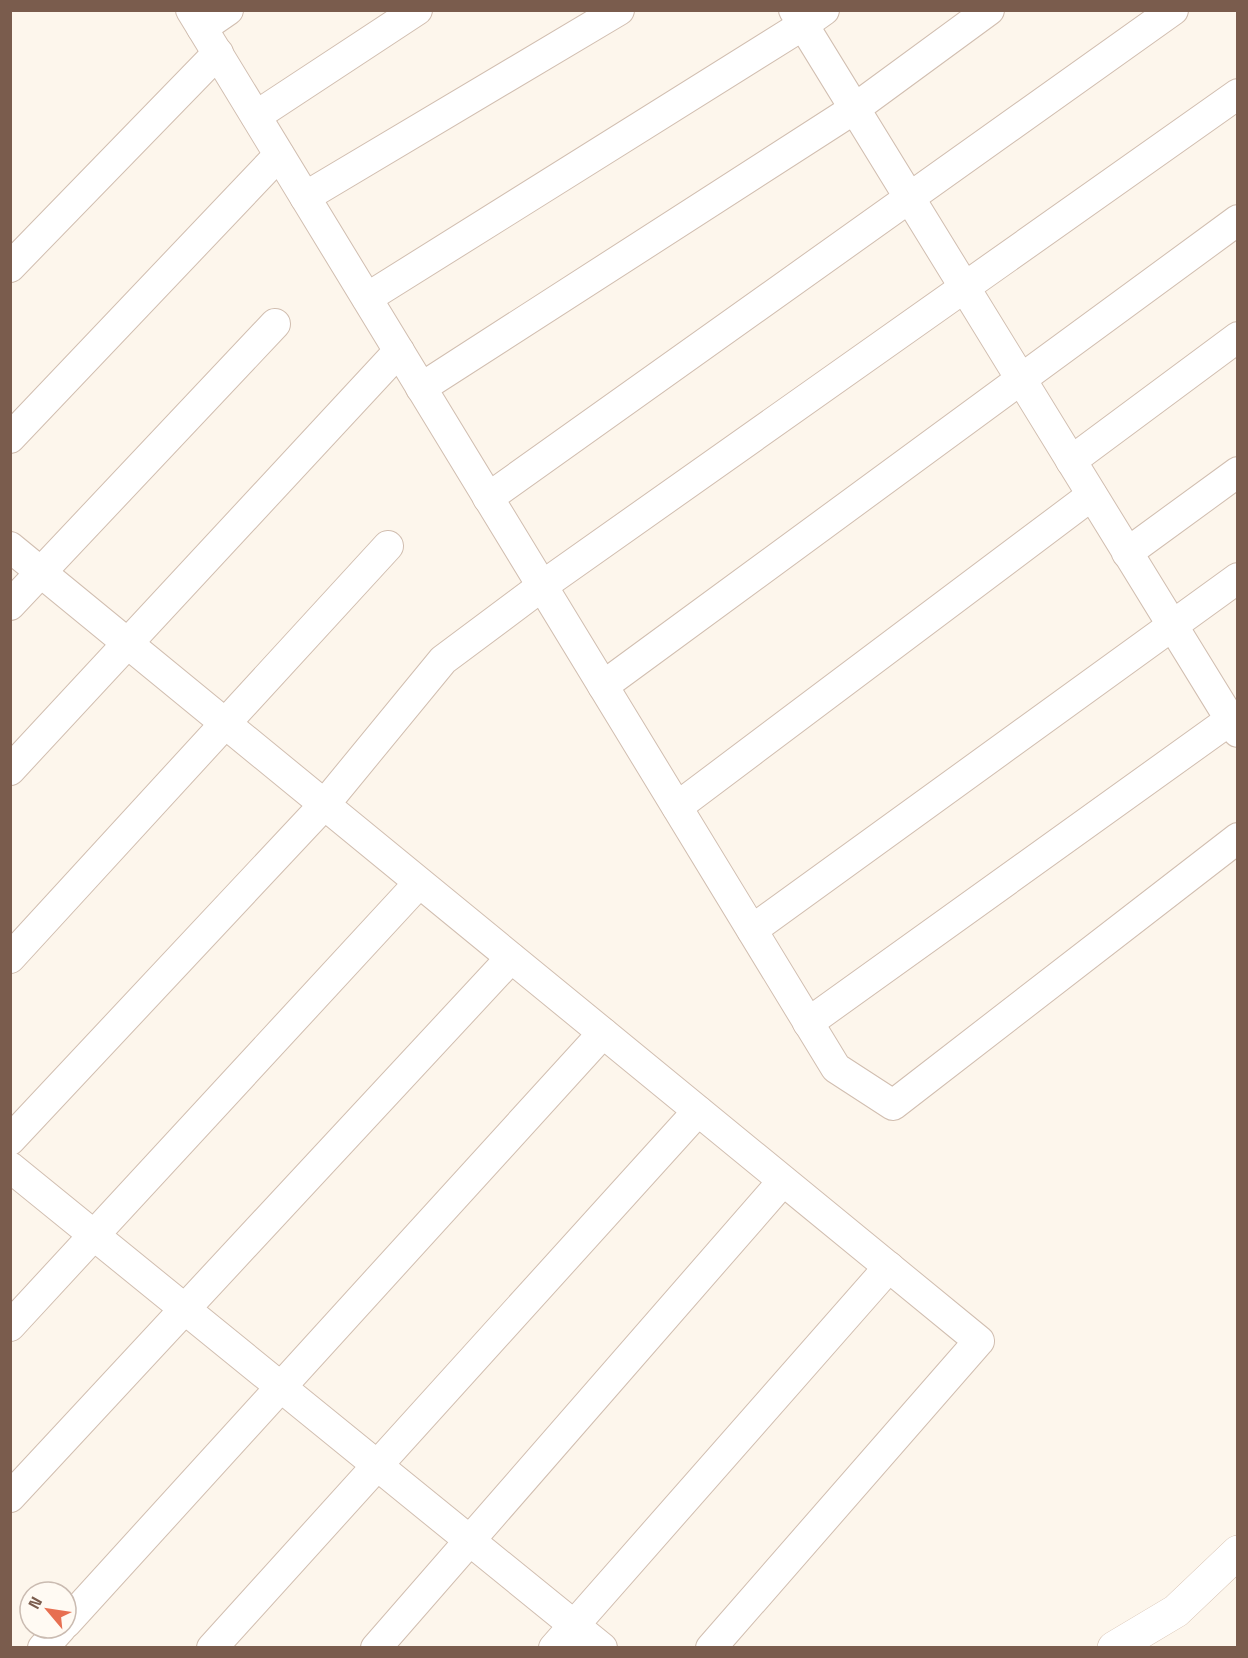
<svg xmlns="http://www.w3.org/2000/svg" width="1248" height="1658" font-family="'Space Grotesk',sans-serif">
<rect width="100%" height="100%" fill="#fdf6ec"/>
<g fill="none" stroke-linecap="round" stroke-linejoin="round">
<defs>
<g id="street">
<path d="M191,10L836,1068L893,1105L1238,838"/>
<path d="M794,10L1238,732"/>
<path d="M202,28L228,10"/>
<path d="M256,116L417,10"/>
<path d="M305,197L619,10"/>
<path d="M10,267L218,53"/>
<path d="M367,298L803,25L824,10"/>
<path d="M421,388L854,109L989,10"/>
<path d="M10,438L279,155"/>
<path d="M1071,461L1238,337"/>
<path d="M488,498L1173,10"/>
<path d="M10,547L979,1341L711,1648"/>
<path d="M1127,553L1238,472"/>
<path d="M10,605L275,324"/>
<path d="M603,686L1238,220"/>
<path d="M10,770L399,351"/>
<path d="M677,807L1092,495"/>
<path d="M752,930L1238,578"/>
<path d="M10,958L388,546"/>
<path d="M808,1023L1230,720"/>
<path d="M10,1140L324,805L443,660L542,586L1238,94"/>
<path d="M10,1167L602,1648"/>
<path d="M10,1326L419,883"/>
<path d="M10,1497L511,958"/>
<path d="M66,1623L603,1033"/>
<path d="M43,1648L61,1628"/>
<path d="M212,1648L698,1111"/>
<path d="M376,1648L783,1181"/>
<path d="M554,1648L889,1267"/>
</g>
<path id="secondary" d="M1114,1648L1176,1611L1238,1552"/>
</defs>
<!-- street casing -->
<use href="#street" stroke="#d1beb0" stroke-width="32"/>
<!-- secondary casing -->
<use href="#secondary" stroke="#d6c0b0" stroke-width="34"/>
<!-- street -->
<use href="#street" stroke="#fff" stroke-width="30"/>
<!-- secondary -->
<use href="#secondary" stroke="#fff" stroke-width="33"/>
</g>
<!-- border -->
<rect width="1248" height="1658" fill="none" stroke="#7a5c4d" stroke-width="24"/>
<!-- north arrow -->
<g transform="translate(48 1610) rotate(299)"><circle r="28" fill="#fffaf3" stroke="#cabbb1" stroke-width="1.5"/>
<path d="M0-4.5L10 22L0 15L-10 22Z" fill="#e76f51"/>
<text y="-9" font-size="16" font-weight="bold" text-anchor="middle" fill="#7a5c4d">N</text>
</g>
</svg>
